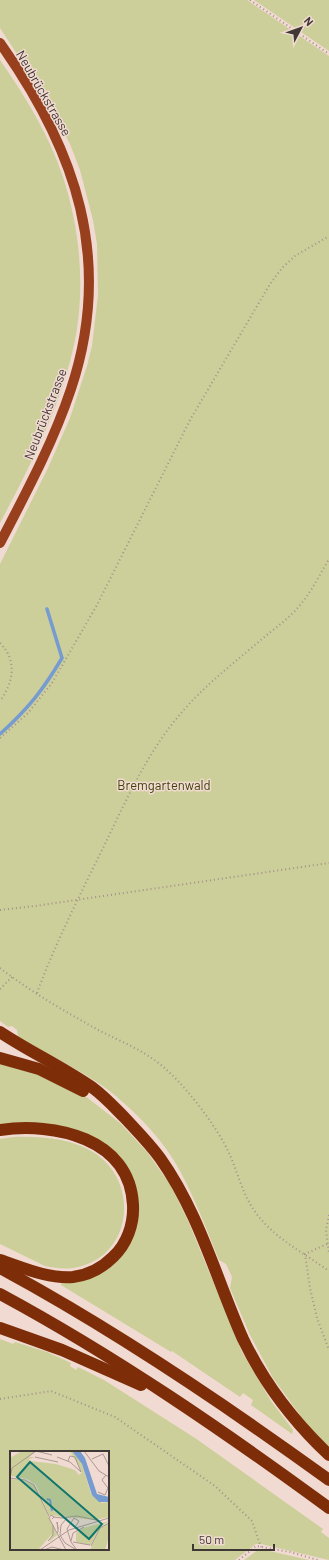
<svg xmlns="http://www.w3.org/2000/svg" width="329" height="1560" font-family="Barlow,sans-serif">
<rect width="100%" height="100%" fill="#f1dad1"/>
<!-- green -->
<g fill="#cccf99" fill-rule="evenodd">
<path d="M0,0H247L329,56V1448L308,1426L273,1378L250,1335L230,1288L232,1277L226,1264L219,1260C207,1230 195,1199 180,1171C164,1140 134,1110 107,1089C79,1069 47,1054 18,1037L17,1030L12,1026L8,1027L0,1021V564L48,468L70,418L87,366L92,346L98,295L97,244L93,220L80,170L70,144L45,97L0,28Z"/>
<path d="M254,0H329V51Z"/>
<path d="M0,60C25,96 49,135 63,177C80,229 86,290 74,345C60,408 30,466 0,523Z"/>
<path d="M0,1063L38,1073L85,1096L120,1123L147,1152L171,1186L189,1223L242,1352L271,1401L293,1430L292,1434L251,1405L253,1400L243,1393L240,1397L172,1351L171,1352L61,1285L62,1282L102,1272L138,1208L104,1144L0,1126Z"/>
<path d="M13,1137C40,1136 69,1138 93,1152C140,1181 133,1255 78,1267C67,1270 56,1268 45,1266L0,1244V1139Z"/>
<path d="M0,1339L13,1344L15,1342L47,1352L71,1363L70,1366L76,1370L78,1367L104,1380L195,1438L323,1529L321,1532L329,1538V1560L261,1544H256L235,1560H0ZM11,1452H108V1549H11Z"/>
<path d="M259,1549L265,1550L309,1560H244Z"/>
</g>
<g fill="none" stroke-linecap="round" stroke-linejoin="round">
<!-- stream -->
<path stroke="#769bd1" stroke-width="3.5" d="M0,734C28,709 43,690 62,658L47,609"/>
<!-- path -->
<g stroke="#a2928b" stroke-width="2" stroke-dasharray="1 3" stroke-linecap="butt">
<path d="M250,0L329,54"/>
<path d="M0,643C18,661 13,683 0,701"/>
<path d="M0,738L28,713L52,683L97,605L190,420L270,284L282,268L295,256L329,236"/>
<path d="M0,910L35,906L329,863"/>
<path d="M0,968C31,992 66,1012 100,1031C124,1043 150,1053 170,1073C190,1092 217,1127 229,1153C238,1173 243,1196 256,1213C275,1239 304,1253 329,1271"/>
<path d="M0,989L12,977"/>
<path d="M37,993C55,944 79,897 102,850C125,803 147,752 182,712C206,684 234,663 262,639C275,628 290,618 300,605C312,591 320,574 329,559"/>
<path d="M329,1215L326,1230L329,1253"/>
<path d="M327,1244L305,1254L310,1288L317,1318L329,1350"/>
<path d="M0,1399L51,1391L115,1417L215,1486L252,1521L261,1547"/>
<path d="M239,1560L256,1546L290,1552L318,1560"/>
</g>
<!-- major -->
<path stroke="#98401d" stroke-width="10" d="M0,43C76,150 114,260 71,389C53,443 26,493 0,543"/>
<!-- highway -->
<g stroke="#7e2d09" stroke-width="12">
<path d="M0,1032C30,1052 63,1067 93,1088C105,1097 114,1107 124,1117C136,1130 149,1143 160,1158C199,1213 216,1278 243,1339C264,1383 293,1421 329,1455"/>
<path d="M0,1058L39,1069L83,1091"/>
<path d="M0,1130C54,1122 130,1138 133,1205C134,1224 127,1244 113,1257C102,1268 89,1275 73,1277C48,1279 24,1268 0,1260"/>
<path d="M0,1268C115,1330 223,1403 329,1480"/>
<path d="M0,1294C115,1356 224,1431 329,1508"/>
<path d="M0,1328L62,1350L141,1385"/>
</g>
</g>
<g text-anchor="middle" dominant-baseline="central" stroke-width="3" stroke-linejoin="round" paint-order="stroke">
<!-- street labels -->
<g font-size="13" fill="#403834" stroke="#f1dad1">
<text transform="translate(44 93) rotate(60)">Neubrückstrasse</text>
<text transform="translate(45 414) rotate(-69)">Neubrückstrasse</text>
</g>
<!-- park labels -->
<g font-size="13" fill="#41420c" stroke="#f1dad1">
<text x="164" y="785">Bremgartenwald</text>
</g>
</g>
<!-- overview -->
<g transform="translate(10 1451)">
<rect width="99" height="99" fill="#f1dad1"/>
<path d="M12,0H26L19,6H25L19,8L20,10L46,13L65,19L69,24L72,21L60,0H62L72,13L81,43L92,52L99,51V66L85,69L39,64L26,34L17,28L1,25L0,7ZM0,28L13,29L25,35L47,84L39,91L42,83L28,99H0ZM99,70L90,76L81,94L66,91V82L73,77ZM99,72V86L95,99H80L90,77Z" fill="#cccf99"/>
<path d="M62,0H70L75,7L87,43L99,46V51H89L82,44L72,13Z" fill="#769bd1"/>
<path fill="none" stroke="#769bd1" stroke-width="2" d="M37,48L40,49L42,60"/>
<path fill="none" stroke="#aa9992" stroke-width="1" d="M26,0L42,4M74,0L89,20L99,26M25,6L48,11M47,6L60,11L71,21M82,8L93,3L99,15M58,10L60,5L65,6L71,21M0,27L2,17L26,0M0,27L15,29L24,34L39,65M88,41L95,44L98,37L92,29L96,24M44,66L52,67L67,65L86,69M57,67L51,74L50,84L55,92L65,98M42,68L44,66L41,64L39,67L56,99M66,75L69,70L64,67L57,78L61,91L67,99M47,82L48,81V77L47,71L48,78M38,90L43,84V74M61,90L63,82L74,76M63,91L80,94M81,95L90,77L99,72M30,99L59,79L99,67M34,99L42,96L54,99"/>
<path fill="#0f766e" fill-opacity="0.15" stroke="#0f766e" stroke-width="2" d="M20,11L92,73L79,88L7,26Z"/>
<rect width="99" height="99" fill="none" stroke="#403834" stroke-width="2"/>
</g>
<!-- north arrow -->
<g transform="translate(301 28) rotate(49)" stroke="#f1dad1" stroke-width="3" paint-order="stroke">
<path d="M0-3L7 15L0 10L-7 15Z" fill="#403834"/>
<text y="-6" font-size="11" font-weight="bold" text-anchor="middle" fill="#403834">N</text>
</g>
<!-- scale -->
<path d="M193 1544v6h81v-6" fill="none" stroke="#403834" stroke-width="2"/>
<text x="199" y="1544" font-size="12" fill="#403834" stroke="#f1dad1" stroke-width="3" paint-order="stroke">50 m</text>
</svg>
